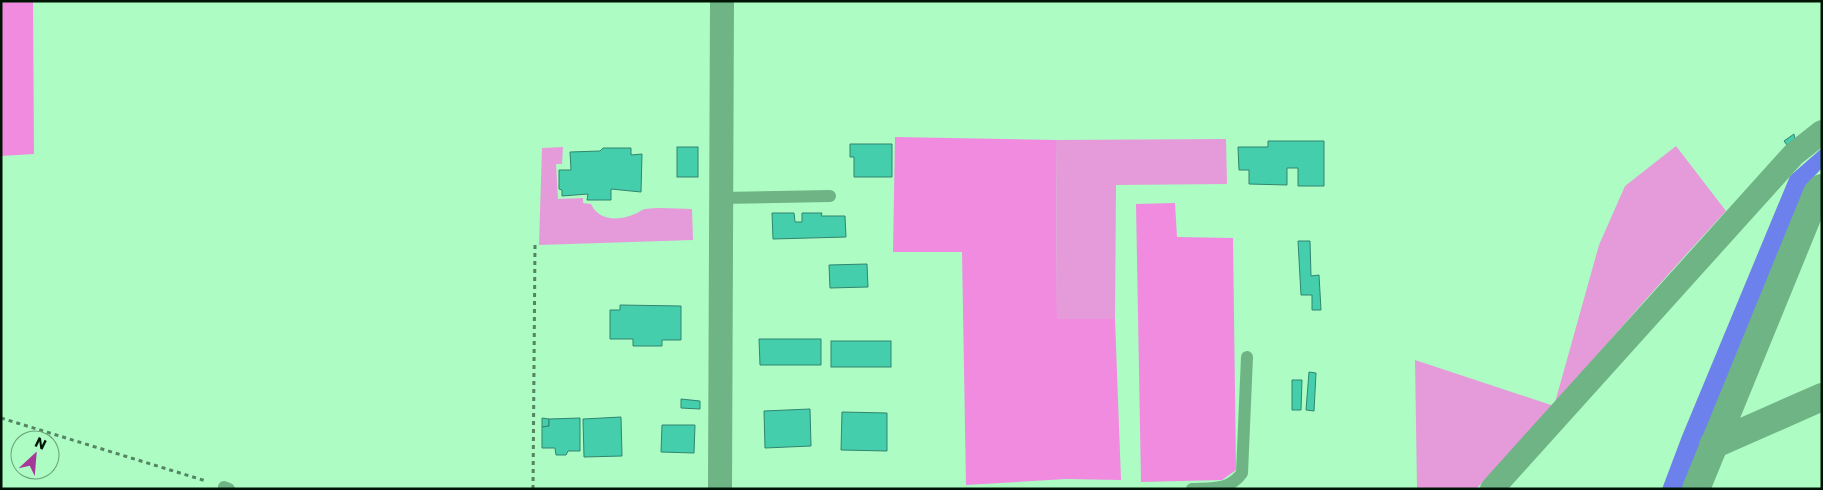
<svg xmlns="http://www.w3.org/2000/svg" width="1823" height="490" font-family="Poppins,sans-serif">
<rect width="100%" height="100%" fill="#adfcc4"/>
<!-- green -->
<g fill="#e59bd9">
<path d="M1226,139L1227,184L1116,185L1115,319L1057,320L1056,140Z"/>
<path d="M1676,146L1726,211C1641,302 1562,398 1476,489H1417L1415,360L1554,406L1599,245L1625,186Z"/>
<path d="M563,147L562,164H556L558,199L583,198V203L591,204C598,221 619,221 635,214C638,213 641,210 645,209C660,207 677,209 692,209L693,240L539,245L542,148Z"/>
</g>
<!-- forest -->
<g fill="#f08be0">
<path d="M1,1H33L34,154L1,156Z"/>
<path d="M895,137L1056,140L1057,319H1115L1121,480L1066,479L966,485L962,252H893Z"/>
<path d="M1175,203L1177,237L1233,238L1236,470L1222,480L1141,482L1136,204Z"/>
</g>
<!-- water -->
<path fill="#6c81eb" d="M1822,148V168L1807,184L1687,489H1662L1682,436L1790,176Z"/>
<!-- building -->
<g fill="#44ceac" stroke="#31856f">
<path d="M1794,134L1795,139L1787,145L1784,141Z"/>
<path d="M1268,141H1324V186H1298V168H1287V185L1249,184V170H1239L1238,147H1268Z"/>
<path d="M850,144H892V177H854V157H850Z"/>
<rect x="677" y="147" width="21" height="30"/>
<path d="M603,148H631V155L642,154L641,192L611,189V200H587L588,194L562,196V190L559,189V170H571L570,152L600,151Z"/>
<path d="M772,213H794L795,222H802V213H822L821,216H845L846,237L773,239Z"/>
<path d="M1298,241H1310L1311,276L1319,275L1321,310H1312V295H1301Z"/>
<path d="M867,264L868,287L830,288L829,265Z"/>
<path d="M620,305L681,306V340H662V346H633V339H610V310H620Z"/>
<path d="M759,339H821V365H760Z"/>
<rect x="831" y="341" width="60" height="26"/>
<path d="M1309,372L1316,373L1314,411L1306,410Z"/>
<path d="M1292,380H1302L1301,410H1292Z"/>
<path d="M681,399L700,401V409L681,408Z"/>
<path d="M810,409L811,446L765,448L764,411Z"/>
<path d="M842,412L887,413V451L841,450Z"/>
<path d="M621,417L622,456L584,457L583,419Z"/>
<path d="M542,418L549,419V426L542,427Z"/>
<path d="M580,418V451H568L566,455H556L555,448H542V427L549,426V419Z"/>
<path d="M662,425H695L694,453L661,452Z"/>
</g>
<g fill="none" stroke-linecap="round" stroke-linejoin="round">
<!-- path -->
<g stroke="#548462" stroke-width="3" stroke-dasharray="4 4" stroke-linecap="butt">
<path d="M1,418L206,481"/>
<path d="M533,489L535,243"/>
</g>
<!-- service -->
<g stroke="#6fb484" stroke-width="12">
<path d="M721,198L830,196"/>
<path d="M224,487L229,489"/>
<path d="M1192,489C1214,488 1230,490 1242,473L1247,357"/>
</g>
<!-- minor -->
<g stroke="#6fb484" stroke-width="24">
<path d="M720,489L722,1"/>
<path d="M1492,489L1794,154L1822,132"/>
</g>
<!-- tertiary -->
<g stroke="#6fb484" stroke-width="28">
<path d="M1713,445L1822,397"/>
<path d="M1696,489L1817,193L1822,188"/>
</g>
</g>
<!-- border -->
<rect width="1823" height="490" fill="none" stroke="#001406" stroke-width="5"/>
<!-- north arrow -->
<g transform="translate(35 455) rotate(26)"><circle r="24" fill="#adfcc4" stroke="#689f78"/>
<path d="M0-4L9 19L0 12L-9 19Z" fill="#a53998"/>
<text y="-8" font-size="14" font-weight="bold" text-anchor="middle" fill="#001406">N</text>
</g>
</svg>
